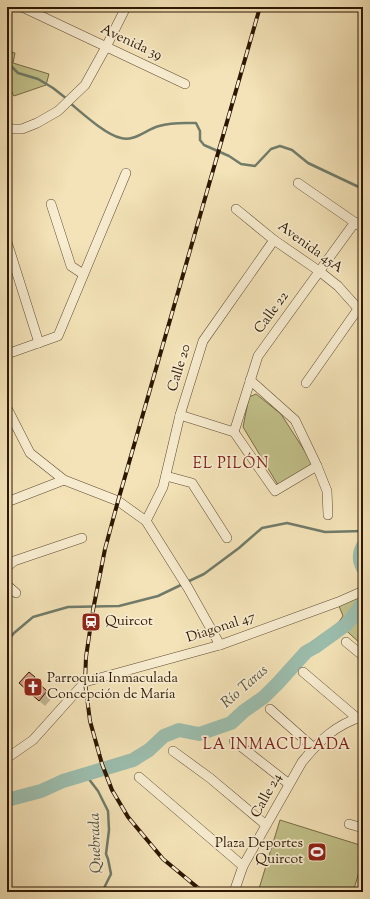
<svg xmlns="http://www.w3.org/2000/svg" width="370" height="899" font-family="'Sorts Mill Goudy',serif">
<rect width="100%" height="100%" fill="#f4e3b8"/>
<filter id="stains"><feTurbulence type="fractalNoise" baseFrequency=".005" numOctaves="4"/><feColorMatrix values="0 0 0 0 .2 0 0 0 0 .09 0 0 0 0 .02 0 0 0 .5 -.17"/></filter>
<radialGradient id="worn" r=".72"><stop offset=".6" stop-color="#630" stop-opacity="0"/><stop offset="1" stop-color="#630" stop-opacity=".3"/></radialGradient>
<!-- green -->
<g fill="#c2c18a" stroke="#786c46">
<path d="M7,51L15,53L13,63L49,74L46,85L14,96L7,84Z"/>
<path d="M256,394L281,414L313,464L278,485L243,427L249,397Z"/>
<path d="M363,591V646L338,623L343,616L339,606Z"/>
<path d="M280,820L363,846V859L353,892H258Z"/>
</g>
<!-- shadow -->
<path fill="#0003" d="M29,673L40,684L39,685L52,698L45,706L26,689Z"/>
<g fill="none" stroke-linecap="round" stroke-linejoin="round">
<!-- stream -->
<g stroke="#707b69" stroke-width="2.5">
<path d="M7,62L18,73L38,79L53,88L67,99"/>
<path d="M70,103C82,113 106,135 121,138C134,142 147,129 159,126C172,122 183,123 196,123L200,131V140L204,145L229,156L241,164L255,166L271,149L280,146L292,150L308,163L363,189"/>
<path d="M187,582L204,574L239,548L262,528L287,523L325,532L363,531"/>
<path d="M7,642L14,633L33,617L68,607L119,606L158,596L183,584"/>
<path d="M85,774L98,791L108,811L109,830L106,854L108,859L111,874L102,892"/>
</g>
<!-- river -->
<g stroke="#9cbeae" stroke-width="14">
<path d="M363,546C359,553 359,561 363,568"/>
<path d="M7,800L41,791L63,781L133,760L149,750L164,736L179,730L199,734L231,723L244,711L264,697L278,683L306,652L315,647L347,624L360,607L363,599V592"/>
</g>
</g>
<!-- building -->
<path fill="#d69c82" stroke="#2d1702" d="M29,672L35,677L34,679L47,691L39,701L19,683Z"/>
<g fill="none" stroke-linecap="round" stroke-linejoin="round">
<defs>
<g id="street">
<path d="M22,7L185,84"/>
<path d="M7,128L13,129H22L37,123L58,111L85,85L106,47L126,7"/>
<path d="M298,183L363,228"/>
<path d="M51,204L71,266L83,274"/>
<path d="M236,209L274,240L319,271L338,286L363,314"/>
<path d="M7,242L39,343"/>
<path d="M7,354L58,336L126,173"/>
<path d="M250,380L295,420L317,466L327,491L328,515"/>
<path d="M306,383L358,309"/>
<path d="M7,408L30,453L64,480L118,501L146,521L188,588L220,645"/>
<path d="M180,415L234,432L275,491L317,466"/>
<path d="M234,432L258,356L355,222"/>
<path d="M166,476L192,483L227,538"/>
<path d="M7,502L64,480"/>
<path d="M146,521L163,487L180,415L203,341L274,240"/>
<path d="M7,567L14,561L82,538"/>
<path d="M7,585L16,593"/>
<path d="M346,642L363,656"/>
<path d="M303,672L357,718"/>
<path d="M270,709L314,748"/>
<path d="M234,741L289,784"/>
<path d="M173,751L210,778L266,825"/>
<path d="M7,758L33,740L85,682L220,645L338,602L363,591"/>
<path d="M139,777L243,866"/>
<path d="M349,824L363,828"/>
<path d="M234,892L243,866L302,762C321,739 334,726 363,716"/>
</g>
</defs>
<!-- street casing -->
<use href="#street" stroke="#5f4a30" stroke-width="10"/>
<!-- street -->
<use href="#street" stroke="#f8edd1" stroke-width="9"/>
<defs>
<path id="rail" d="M203,892L163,859L128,817L112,790L102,764L90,721L85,682L86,657L93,610L105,549L118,501L260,7"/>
</defs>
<!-- rail casing -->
<use href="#rail" stroke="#2d1702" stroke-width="4"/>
<!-- rail -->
<use href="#rail" stroke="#f8edd1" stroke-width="2.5" stroke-dasharray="8" stroke-linecap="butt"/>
</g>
<!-- icons -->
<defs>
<symbol id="station-square" viewBox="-11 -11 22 22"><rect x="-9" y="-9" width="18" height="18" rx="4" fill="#8f2418" stroke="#f8edd1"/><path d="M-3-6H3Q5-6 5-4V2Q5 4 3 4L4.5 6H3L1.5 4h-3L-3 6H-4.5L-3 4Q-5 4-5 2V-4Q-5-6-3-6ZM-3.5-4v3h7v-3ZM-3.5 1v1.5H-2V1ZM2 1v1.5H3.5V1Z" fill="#fff"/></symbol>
<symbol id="church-square" viewBox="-11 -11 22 22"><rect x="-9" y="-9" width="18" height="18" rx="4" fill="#8f2418" stroke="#f8edd1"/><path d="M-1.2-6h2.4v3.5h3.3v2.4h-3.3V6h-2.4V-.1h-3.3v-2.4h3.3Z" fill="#fff"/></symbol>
<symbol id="stadium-square" viewBox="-11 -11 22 22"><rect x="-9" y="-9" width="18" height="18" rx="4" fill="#8f2418" stroke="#f8edd1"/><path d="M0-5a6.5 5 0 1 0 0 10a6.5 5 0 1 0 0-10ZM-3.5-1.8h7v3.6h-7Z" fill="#fff"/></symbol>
</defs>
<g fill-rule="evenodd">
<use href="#station-square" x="80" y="611" width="22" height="22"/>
<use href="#church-square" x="22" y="676" width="22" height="22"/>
<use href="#stadium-square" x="306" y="841" width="22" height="22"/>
</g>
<g text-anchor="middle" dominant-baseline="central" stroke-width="3.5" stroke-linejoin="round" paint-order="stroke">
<!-- street labels -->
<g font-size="14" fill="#2d1702" stroke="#f8edd1">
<text transform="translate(131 43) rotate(25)">Avenida 39</text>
<text transform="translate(310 248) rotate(36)">Avenida 45A</text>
<text transform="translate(272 313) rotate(-54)">Calle 22</text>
<text transform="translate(180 368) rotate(-73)">Calle 20</text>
<text transform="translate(221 628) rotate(-18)">Diagonal 47</text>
<text transform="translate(267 796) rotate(-61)">Calle 24</text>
</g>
<!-- poi labels -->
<g font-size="14" fill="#2d1702" stroke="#f8edd1" text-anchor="start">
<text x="105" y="622">Quircot</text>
<text x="47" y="679">Parroquia Inmaculada<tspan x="47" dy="16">Concepción de María</tspan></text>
<text x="303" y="844" text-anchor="end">Plaza Deportes<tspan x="303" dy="16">Quircot</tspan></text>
</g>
<!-- neighbourhood labels -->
<g font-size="15" letter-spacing="1" fill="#7a1f14" stroke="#f8edd1">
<text x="231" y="464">EL PILÓN</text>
<text x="277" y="745">LA INMACULADA</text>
</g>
<!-- water labels -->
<g font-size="15" font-style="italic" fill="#54513e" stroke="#f8edd1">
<text transform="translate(245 687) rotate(-41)">Río Taras</text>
<text transform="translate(96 843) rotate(-92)">Quebrada</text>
</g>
</g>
<!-- margin -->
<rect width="370" height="899" fill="none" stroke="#f4e3b8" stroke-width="24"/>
<rect x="8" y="8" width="354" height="883" fill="none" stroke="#2d1702" stroke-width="2"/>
<rect x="12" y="12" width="346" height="875" fill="none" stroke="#2d1702"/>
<rect width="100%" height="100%" filter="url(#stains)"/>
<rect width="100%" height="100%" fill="url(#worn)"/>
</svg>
